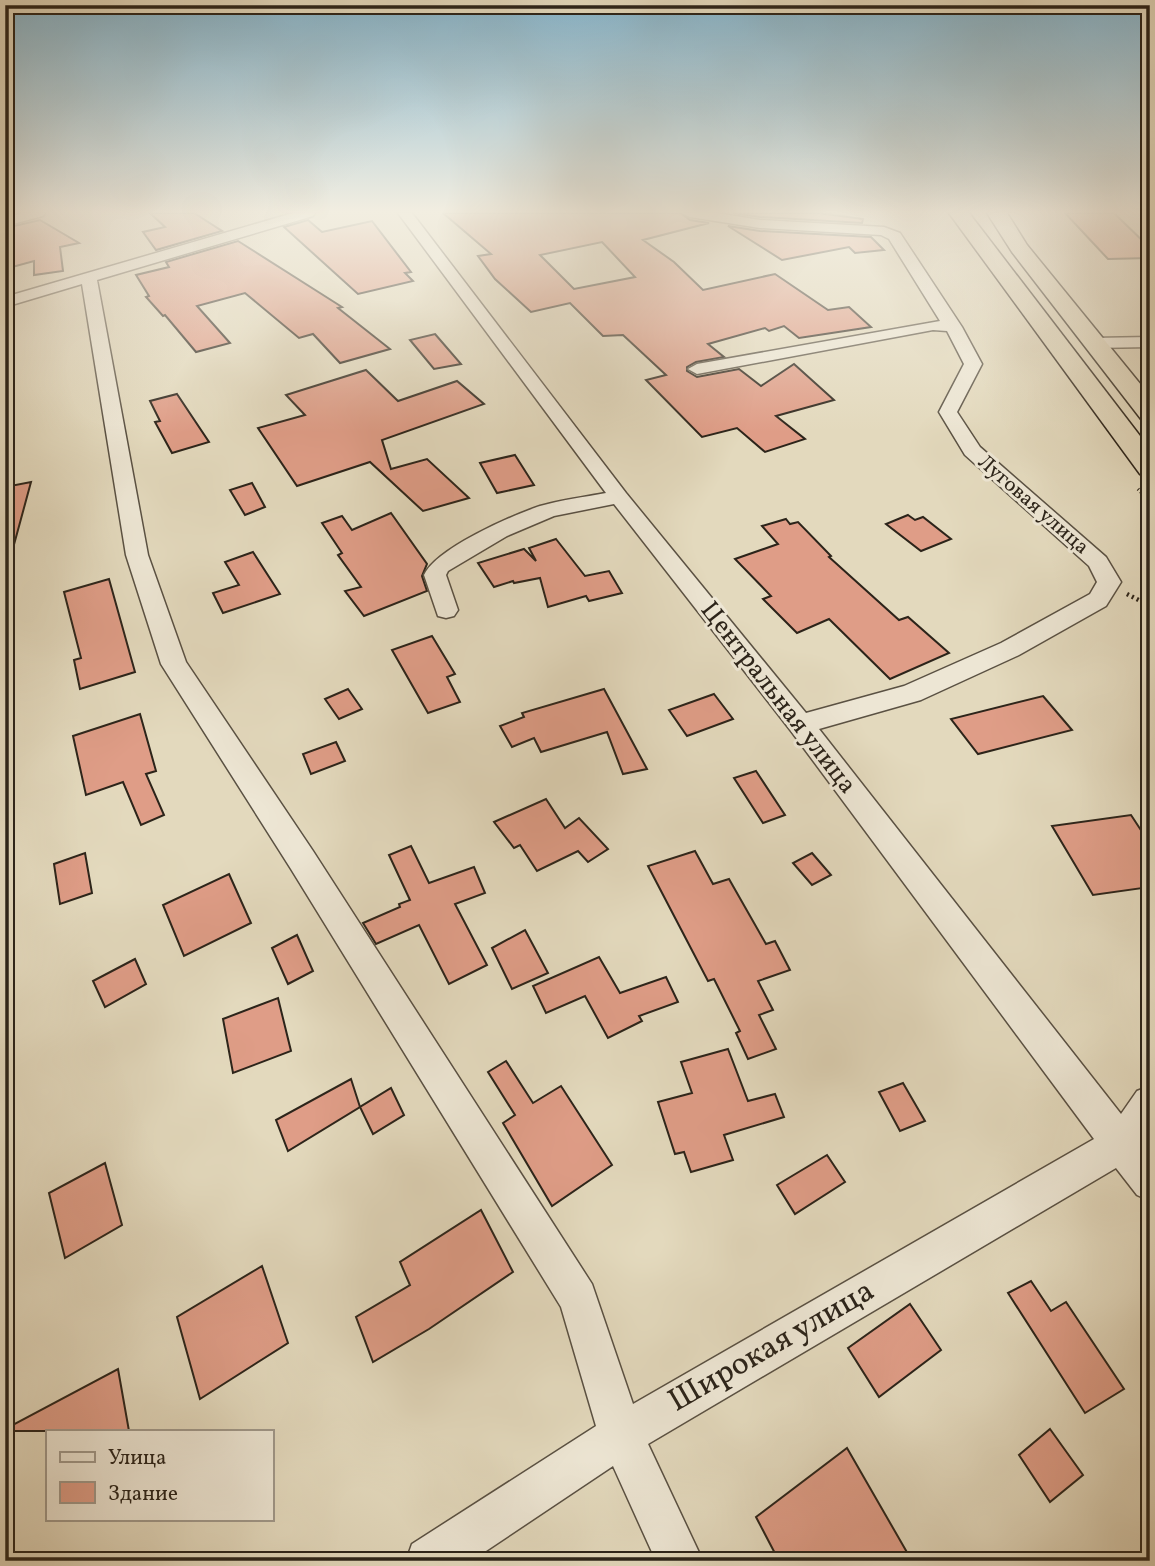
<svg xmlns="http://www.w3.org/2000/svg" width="1155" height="1566" font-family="Vollkorn,serif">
<rect width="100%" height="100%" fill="#e3d9bd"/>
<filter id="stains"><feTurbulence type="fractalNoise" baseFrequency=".00286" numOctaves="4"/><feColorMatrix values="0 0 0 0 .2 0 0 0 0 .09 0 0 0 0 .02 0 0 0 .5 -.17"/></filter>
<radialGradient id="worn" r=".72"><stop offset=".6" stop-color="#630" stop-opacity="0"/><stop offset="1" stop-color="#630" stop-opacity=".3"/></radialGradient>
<!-- building -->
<g fill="#df9d87" stroke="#2c241a" stroke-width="2" fill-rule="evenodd">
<path d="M150,213H194L222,231L156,250L143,232L165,227Z"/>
<path d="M443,213H681L690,220L709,223L643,240L674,262L703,290L775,274L828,310L849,307L871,327L799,338L784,326L769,331L765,328L708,344L724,357L696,362L687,367V371L697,377L739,369L761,386L794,364L834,400L776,416L805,439L765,452L737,428L702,437L646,380L666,375L623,335L603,336L570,303L531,312L495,279L478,256L491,254ZM602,242L635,277L574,289L540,255Z"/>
<path d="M733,213H818L863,219L862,223L760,217Z"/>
<path d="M1065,213H1114L1150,248V258L1108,259Z"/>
<path d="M40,220L79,243L60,247L63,271L34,275V261L5,269V228Z"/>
<path d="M308,220L322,232L372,221L411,272L405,273L413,281L358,294L284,227Z"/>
<path d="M728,226L760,231L871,237L884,250L855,253L849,247L782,260Z"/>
<path d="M238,241L342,307L338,308L390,349L340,363L313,334L299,338L245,293L197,306L230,343L196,352L165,315L163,316L146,297L149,296L136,275L169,267L166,262Z"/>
<path d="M435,334L461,364L434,369L410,340Z"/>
<path d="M366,370L398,401L457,381L484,404L382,440L391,469L427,459L469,498L423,511L370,462L297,486L258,428L305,415L286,395Z"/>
<path d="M177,394L209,442L172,453L155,422L160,421L150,401Z"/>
<path d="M515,455L534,485L497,493L480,463Z"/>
<path d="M31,482L12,552L5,551V487Z"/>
<path d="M252,483L265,507L245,515L230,490Z"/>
<path d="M391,513L427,564L422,576L427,591L364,616L345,591L361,587L338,555L342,553L322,523L342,516L352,530Z"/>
<path d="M908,515L915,520L923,517L951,539L921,551L886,524Z"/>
<path d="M786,519L790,524L798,522L831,556L829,557L899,620L908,617L949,653L890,679L829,619L797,633L763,599L771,596L735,559L778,544L762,526Z"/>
<path d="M556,539L585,576L609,571L622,593L589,601L586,596L548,607L540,578L514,583L513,581L494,587L478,563L524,549L536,561L529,548Z"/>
<path d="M253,552L280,594L223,613L213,593L239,585L225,562Z"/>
<path d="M109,579L135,672L80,689L74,660L81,658L64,592Z"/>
<path d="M432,636L455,674L447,677L460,702L428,713L392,650Z"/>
<path d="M348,689L362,709L339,719L325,699Z"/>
<path d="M604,689L647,769L623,774L607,732L541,752L534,738L512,747L500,726L524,717L522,713Z"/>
<path d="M714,694L733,719L687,736L669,710Z"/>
<path d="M1043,696L1072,730L978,754L951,719Z"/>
<path d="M140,714L156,771L146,774L164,815L141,825L123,782L86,795L73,736Z"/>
<path d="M336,742L345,761L311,774L303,754Z"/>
<path d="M756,771L785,815L763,823L734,778Z"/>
<path d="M546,799L565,828L579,818L608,849L588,862L578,851L537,871L520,845L514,848L494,822Z"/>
<path d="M1131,815L1150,844V887L1093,895L1052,826Z"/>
<path d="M411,846L429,883L474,867L485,893L455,904L487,965L449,984L419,925L376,944L363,923L400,907L399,904L410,900L389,855Z"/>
<path d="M695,851L713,884L729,879L766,944L775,941L790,970L758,981L773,1010L759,1015L776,1049L748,1059L736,1033L740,1031L714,979L708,981L648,866Z"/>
<path d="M85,853L92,893L60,904L54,864Z"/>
<path d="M812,853L831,875L812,885L793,863Z"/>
<path d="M229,874L251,923L184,956L163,905Z"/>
<path d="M525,930L548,973L512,989L492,948Z"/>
<path d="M297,935L313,971L288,984L272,948Z"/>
<path d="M599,957L620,993L666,977L678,1002L639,1016L642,1021L608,1038L585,996L546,1013L533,986Z"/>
<path d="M135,959L146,984L105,1007L93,981Z"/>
<path d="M278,998L291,1051L233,1073L223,1019Z"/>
<path d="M728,1049L748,1101L775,1094L784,1117L724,1135L733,1160L691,1172L684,1152L675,1154L658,1102L692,1093L681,1062Z"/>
<path d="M506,1061L533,1103L561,1086L612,1165L552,1206L503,1123L515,1115L488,1072Z"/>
<path d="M351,1079L360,1107L288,1151L276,1120Z"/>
<path d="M903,1083L925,1121L900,1131L879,1092Z"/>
<path d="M391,1088L404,1115L373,1134L360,1107Z"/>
<path d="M827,1155L845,1182L795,1214L777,1185Z"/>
<path d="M105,1163L122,1225L65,1258L49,1193Z"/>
<path d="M481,1210L513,1272L429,1329L373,1362L356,1317L410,1285L400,1262Z"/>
<path d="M262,1266L288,1343L200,1399L177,1317Z"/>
<path d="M1031,1281L1051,1311L1066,1302L1124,1389L1085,1413L1008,1293Z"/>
<path d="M910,1304L941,1350L879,1397L848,1348Z"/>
<path d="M118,1369L129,1431H5V1429Z"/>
<path d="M1050,1429L1083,1475L1050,1502L1019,1455Z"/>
<path d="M847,1448L912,1561H779L756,1517Z"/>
</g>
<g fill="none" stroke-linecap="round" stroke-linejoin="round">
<defs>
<g id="minor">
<path d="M22,213H45L43,216L5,226V218Z"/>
<path d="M293,213H315L313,216L97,280L148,555L186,662L313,851L592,1284L633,1404L1094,1139L791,731L614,504L554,516L507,536L448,571L446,575L458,610L454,616L446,618L438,616L424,575C437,548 511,516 540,506C561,500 584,497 606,493L398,213H412L626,493L806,713L904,686L1001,643L1090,594L1097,582L1089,566L965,455L939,412L964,364L947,331L933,330L697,374L688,369L697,364L940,321L889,239L881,235L760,228L690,217L683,213H717L760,220L884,227L900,233L962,327L982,364L957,412L980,447L1106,557L1121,582L1106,606L1019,655L921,700L819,729L1121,1114L1137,1091L1150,1086V1135L1144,1143L1150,1151V1201L1137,1195L1116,1168L648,1444L703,1561H656L613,1466L471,1561H406L412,1544L596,1426L561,1307L291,869L161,664L126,555L82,284L5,307V297Z"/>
<path d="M1150,337V347L1093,348L1084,343L1093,338Z"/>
</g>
<g id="highway">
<path d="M949,213H969L1150,449V476L1140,474Z"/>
<path d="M987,213H1007L1027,245L1150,396V421L1141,419L1012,252Z"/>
</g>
</defs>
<!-- minor casing -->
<use href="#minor" stroke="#5a5143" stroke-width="3"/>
<!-- highway casing -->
<use href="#highway" stroke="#2c241a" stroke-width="3"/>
<!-- path-far1 -->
<path stroke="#2c241a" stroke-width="3.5" stroke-dasharray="1 2.5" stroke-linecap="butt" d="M1138,489L1150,501"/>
<!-- path -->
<path stroke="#2c241a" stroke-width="4.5" stroke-dasharray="2 3.5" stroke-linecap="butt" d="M1127,594L1150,606"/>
<!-- minor -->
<use href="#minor" fill="#ede6d4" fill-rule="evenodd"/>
<!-- highway -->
<use href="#highway" fill="#e3d9bd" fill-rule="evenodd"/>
</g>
<!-- sky -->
<linearGradient id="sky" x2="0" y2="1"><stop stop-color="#87b7cf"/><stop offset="0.49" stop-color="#f2eee1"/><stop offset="1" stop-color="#f2eee1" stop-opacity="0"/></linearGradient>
<rect width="1155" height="432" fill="url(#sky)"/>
<g text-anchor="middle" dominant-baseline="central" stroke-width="6" stroke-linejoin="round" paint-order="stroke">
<!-- far-street labels -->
<g font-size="21" fill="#2c241a" stroke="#ede6d4">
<text transform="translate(1033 505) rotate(41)">Луговая улица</text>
</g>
<!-- street labels -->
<g font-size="26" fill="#2c241a" stroke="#ede6d4">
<text transform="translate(778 698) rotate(52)">Центральная улица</text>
</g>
<!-- near-street labels -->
<g font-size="32" fill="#2c241a" stroke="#ede6d4">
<text transform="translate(772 1347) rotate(-30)">Широкая улица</text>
</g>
</g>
<!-- margin -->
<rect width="1155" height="1566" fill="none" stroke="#e3d9bd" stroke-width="28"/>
<rect x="7" y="7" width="1141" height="1552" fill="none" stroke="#2c241a" stroke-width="3.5"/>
<rect x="14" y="14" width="1127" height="1538" fill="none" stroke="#2c241a" stroke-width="2"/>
<!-- legend -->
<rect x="46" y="1430" width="228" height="91" fill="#ede6d4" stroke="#a0988a" stroke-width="2"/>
<rect x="60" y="1452" width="35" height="10" fill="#ede6d4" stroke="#a0988a" stroke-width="2"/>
<text x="108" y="1464" font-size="21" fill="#2c241a">Улица</text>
<rect x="60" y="1482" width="35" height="21" fill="#df9d87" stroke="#a0988a" stroke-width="2"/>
<text x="108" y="1500" font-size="21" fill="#2c241a">Здание</text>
<rect width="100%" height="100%" filter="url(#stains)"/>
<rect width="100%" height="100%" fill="url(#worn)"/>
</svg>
